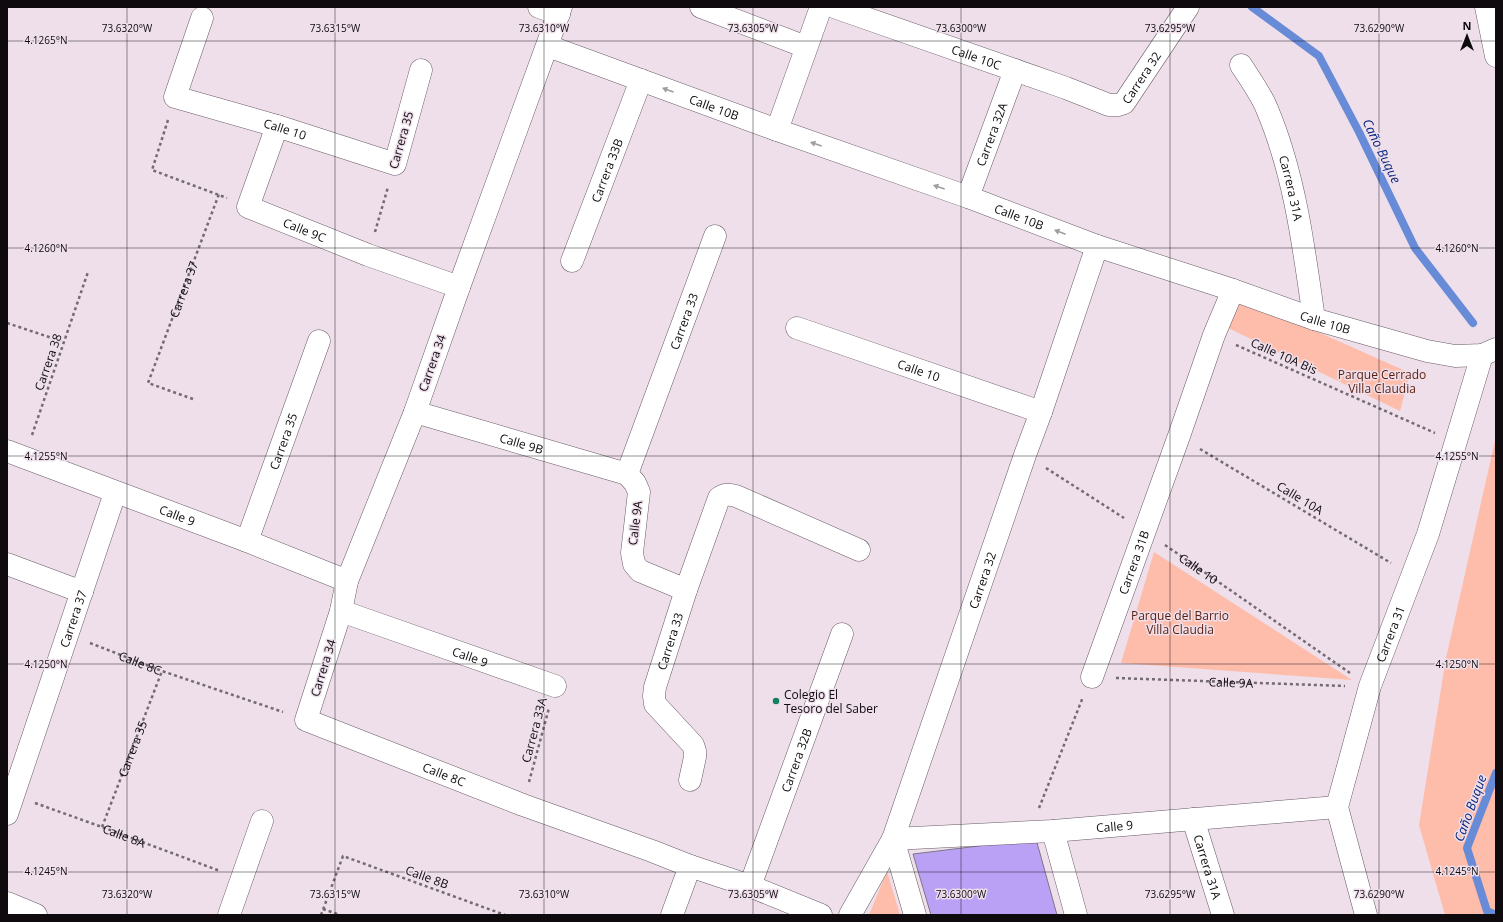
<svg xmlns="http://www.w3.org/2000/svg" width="1503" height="922" font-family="'Open Sans',sans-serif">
<rect width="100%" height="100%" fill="#eedfeb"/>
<!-- green -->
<g fill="#febdaa">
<path d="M1235,295L1410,373L1400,411L1220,324Z"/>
<path d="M1496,436V915H1445L1419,825L1446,658Z"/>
<path d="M1154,552L1352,680L1121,663Z"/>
<path d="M887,871L900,915H869Z"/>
</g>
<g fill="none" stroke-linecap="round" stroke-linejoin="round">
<!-- stream -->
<g stroke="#678bd7" stroke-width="8">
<path d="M1252,7L1319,56L1359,132L1415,248L1473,323"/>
<path d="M1496,773L1467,848L1487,911L1496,915"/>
</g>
</g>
<!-- building -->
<path fill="#baa1f5" stroke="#7b7786" d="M1036,839L1057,915H931L913,854Z"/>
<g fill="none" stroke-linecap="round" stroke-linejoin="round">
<defs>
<g id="minor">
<path d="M539,7L559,14"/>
<path id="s7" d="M561,7L459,287L415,412L347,581L341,611L306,720L523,805L652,851L690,866L750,886L821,915"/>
<path d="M701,7L806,47"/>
<path id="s8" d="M834,7L1066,88L1109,105H1118L1124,103L1188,7"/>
<path d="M1486,7L1496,56"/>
<path id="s9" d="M202,18L175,97L277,126L395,164L421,70"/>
<path id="s10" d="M548,46L777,130L968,197L1097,246L1233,290L1314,319L1427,351L1455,356L1482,355L1496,349"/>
<path id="s11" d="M1241,65C1250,79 1261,94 1267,109C1295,175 1304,249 1314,319"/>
<path id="s12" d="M277,126L248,207L368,255L459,287"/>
<path d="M777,130L821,7"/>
<path id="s13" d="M968,197L1015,70"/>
<path id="s14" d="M572,261L641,80"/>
<path id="s15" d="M797,328L1041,412"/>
<path id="s16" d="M415,412L627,474"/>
<path id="s17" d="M7,451L247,541L347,581"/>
<path id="s18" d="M627,474L715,236"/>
<path d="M627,474L635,483L639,492L632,553L634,564L640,571L686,590"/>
<path id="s19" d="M247,541L319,341"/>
<path d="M7,564L82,592"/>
<path id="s20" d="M341,611L555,686"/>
<path id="s21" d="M1092,677L1179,436L1214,335L1233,290"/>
<path id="s22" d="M690,780L695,757V751L693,745L655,704L654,696L655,687L686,590L719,498C725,494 729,494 736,496L859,550"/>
<path id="s23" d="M7,814L115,493"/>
<path id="s24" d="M1193,819L1223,915"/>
<path d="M1053,831L1076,915"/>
<path id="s25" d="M893,839L1053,831L1337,807"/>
<path d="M893,839L915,915"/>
<path id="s26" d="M750,886L842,634"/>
<path d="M7,903L36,915"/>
<path d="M229,915L262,821"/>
<path d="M672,915L690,866"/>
<path id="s27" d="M850,915L893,839L1025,455L1041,412L1097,246"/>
<path id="s28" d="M1366,915L1337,807L1370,686L1428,534L1482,355"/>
</g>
</defs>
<!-- minor casing -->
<use href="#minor" stroke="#685c66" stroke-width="23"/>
<!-- path -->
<g stroke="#746b72" stroke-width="2.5" stroke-dasharray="3 3" stroke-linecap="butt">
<path d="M168,120L152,170L227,198"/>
<path d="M375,232L388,187"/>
<path d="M7,323L64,342"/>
<path d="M1236,345L1435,433"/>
<path id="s1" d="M193,399L148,383L219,194"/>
<path d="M32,435L88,272"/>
<path d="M1200,449L1391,563"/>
<path d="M1046,468L1124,518"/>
<path id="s2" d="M1165,545L1350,673"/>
<path id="s3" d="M90,643L162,671L283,712"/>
<path id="s4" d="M1116,678L1345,686"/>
<path d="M529,782L549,708"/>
<path id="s5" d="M35,803L102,827L220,871"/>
<path d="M1039,808L1083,697"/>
<path id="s6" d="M102,827L162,671"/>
<path d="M323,909L340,915"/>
<path d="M321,915L343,856L505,915"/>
</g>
<!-- minor -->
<use href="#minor" stroke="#fff" stroke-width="22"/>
</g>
<!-- one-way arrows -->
<defs><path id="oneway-solid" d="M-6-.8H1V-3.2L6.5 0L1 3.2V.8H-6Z"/></defs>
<g fill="#9f9d9f">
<use href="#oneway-solid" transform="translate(668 90) rotate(-160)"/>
<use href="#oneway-solid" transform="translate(816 144) rotate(-161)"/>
<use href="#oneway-solid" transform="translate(939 187) rotate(-161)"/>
<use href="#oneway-solid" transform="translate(1060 232) rotate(-159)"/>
</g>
<!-- ticks -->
<path fill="none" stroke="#0e0a0e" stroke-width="1" stroke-opacity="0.45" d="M127,7V915M335,7V915M544,7V915M753,7V915M961,7V915M1170,7V915M1379,7V915M7,41H1496M7,248H1496M7,456H1496M7,664H1496M7,872H1496"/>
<!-- markers -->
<circle fill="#13815e" stroke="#eedfeb" stroke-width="1.5" cx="776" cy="701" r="4"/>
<g text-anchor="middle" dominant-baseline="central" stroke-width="3" stroke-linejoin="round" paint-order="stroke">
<!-- street labels -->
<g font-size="12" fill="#0e0a0e" stroke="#eedfeb">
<text stroke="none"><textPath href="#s8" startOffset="151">Calle 10C</textPath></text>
<text stroke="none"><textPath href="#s8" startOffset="338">Carrera 32</textPath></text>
<text stroke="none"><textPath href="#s10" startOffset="177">Calle 10B</textPath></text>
<text stroke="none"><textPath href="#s9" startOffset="198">Calle 10</textPath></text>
<text stroke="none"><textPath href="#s13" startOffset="67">Carrera 32A</textPath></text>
<text transform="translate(401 140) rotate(-74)">Carrera 35</text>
<text stroke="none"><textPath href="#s14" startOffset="97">Carrera 33B</textPath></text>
<text stroke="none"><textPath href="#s11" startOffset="134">Carrera 31A</textPath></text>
<text stroke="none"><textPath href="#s10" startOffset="501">Calle 10B</textPath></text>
<text stroke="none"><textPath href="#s12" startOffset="147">Calle 9C</textPath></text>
<text stroke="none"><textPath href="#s1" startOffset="148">Carrera 37</textPath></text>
<text stroke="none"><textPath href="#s18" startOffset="163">Carrera 33</textPath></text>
<text stroke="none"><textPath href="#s10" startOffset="825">Calle 10B</textPath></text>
<text transform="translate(1284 356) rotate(24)">Calle 10A Bis</text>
<text transform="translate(48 362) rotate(-71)">Carrera 38</text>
<text transform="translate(432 363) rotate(-71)">Carrera 34</text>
<text stroke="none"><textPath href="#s15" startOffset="129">Calle 10</textPath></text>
<text stroke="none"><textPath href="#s19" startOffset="106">Carrera 35</textPath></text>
<text stroke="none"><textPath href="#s16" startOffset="111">Calle 9B</textPath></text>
<text transform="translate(1300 498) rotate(31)">Calle 10A</text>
<text stroke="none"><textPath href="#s17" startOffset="182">Calle 9</textPath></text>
<text transform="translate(635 523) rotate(-83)">Calle 9A</text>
<text stroke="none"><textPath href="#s21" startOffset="122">Carrera 31B</textPath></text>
<text stroke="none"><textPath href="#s2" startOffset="41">Calle 10</textPath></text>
<text stroke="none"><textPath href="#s27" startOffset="361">Carrera 32</textPath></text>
<text stroke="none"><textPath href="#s23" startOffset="206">Carrera 37</textPath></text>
<text stroke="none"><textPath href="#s28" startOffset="293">Carrera 31</textPath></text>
<text stroke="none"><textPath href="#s22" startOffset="157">Carrera 33</textPath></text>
<text stroke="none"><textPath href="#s20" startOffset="137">Calle 9</textPath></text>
<text stroke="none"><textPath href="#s3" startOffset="54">Calle 8C</textPath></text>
<text transform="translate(323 668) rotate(-73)">Carrera 34</text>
<text stroke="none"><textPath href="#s4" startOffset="115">Calle 9A</textPath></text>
<text transform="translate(534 730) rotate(-75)">Carrera 33A</text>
<text stroke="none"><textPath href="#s6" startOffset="84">Carrera 35</textPath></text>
<text stroke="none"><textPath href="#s26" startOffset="134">Carrera 32B</textPath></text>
<text stroke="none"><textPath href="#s7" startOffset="906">Calle 8C</textPath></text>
<text stroke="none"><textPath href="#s25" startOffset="222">Calle 9</textPath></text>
<text stroke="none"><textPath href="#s5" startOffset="95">Calle 8A</textPath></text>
<text stroke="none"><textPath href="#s24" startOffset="50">Carrera 31A</textPath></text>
<text transform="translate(427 877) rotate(20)">Calle 8B</text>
</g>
<!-- park labels -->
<g font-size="12" fill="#581e0c" stroke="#eedfeb">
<text x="1382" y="374">Parque Cerrado<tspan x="1382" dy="14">Villa Claudia</tspan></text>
<text x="1180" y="615">Parque del Barrio<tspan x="1180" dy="14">Villa Claudia</tspan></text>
</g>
<!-- poi labels -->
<g font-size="12" fill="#0e0a0e" stroke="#eedfeb" text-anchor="start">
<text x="784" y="694">Colegio El<tspan x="784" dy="14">Tesoro del Saber</tspan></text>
</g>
<!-- water labels -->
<g font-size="13" font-style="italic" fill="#07257d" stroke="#eedfeb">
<text transform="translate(1382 151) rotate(64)">Caño Buque</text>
<text transform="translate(1470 808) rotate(-70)">Caño Buque</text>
</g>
</g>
<g font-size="10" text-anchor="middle" fill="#0e0a0e" stroke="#eedfeb" stroke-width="3" stroke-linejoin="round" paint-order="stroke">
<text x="127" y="32">73.6320°W</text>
<text x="335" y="32">73.6315°W</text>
<text x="544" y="32">73.6310°W</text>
<text x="753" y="32">73.6305°W</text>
<text x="961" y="32">73.6300°W</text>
<text x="1170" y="32">73.6295°W</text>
<text x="1379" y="32">73.6290°W</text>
<text x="46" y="44">4.1265°N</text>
<text x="46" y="252">4.1260°N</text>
<text x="1457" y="252">4.1260°N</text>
<text x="46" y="460">4.1255°N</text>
<text x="1457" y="460">4.1255°N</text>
<text x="46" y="668">4.1250°N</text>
<text x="1457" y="668">4.1250°N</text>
<text x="46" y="875">4.1245°N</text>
<text x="1457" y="875">4.1245°N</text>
<text x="127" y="898">73.6320°W</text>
<text x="335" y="898">73.6315°W</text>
<text x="544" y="898">73.6310°W</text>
<text x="753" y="898">73.6305°W</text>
<text x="961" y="898">73.6300°W</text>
<text x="1170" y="898">73.6295°W</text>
<text x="1379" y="898">73.6290°W</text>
</g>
<!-- border -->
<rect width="1503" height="922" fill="none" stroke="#0e0a0e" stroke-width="16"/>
<!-- north arrow -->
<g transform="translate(1467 36)" stroke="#eedfeb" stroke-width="3" paint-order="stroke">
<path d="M0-3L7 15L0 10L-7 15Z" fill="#0e0a0e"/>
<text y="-6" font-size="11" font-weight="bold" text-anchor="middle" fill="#0e0a0e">N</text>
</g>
</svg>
